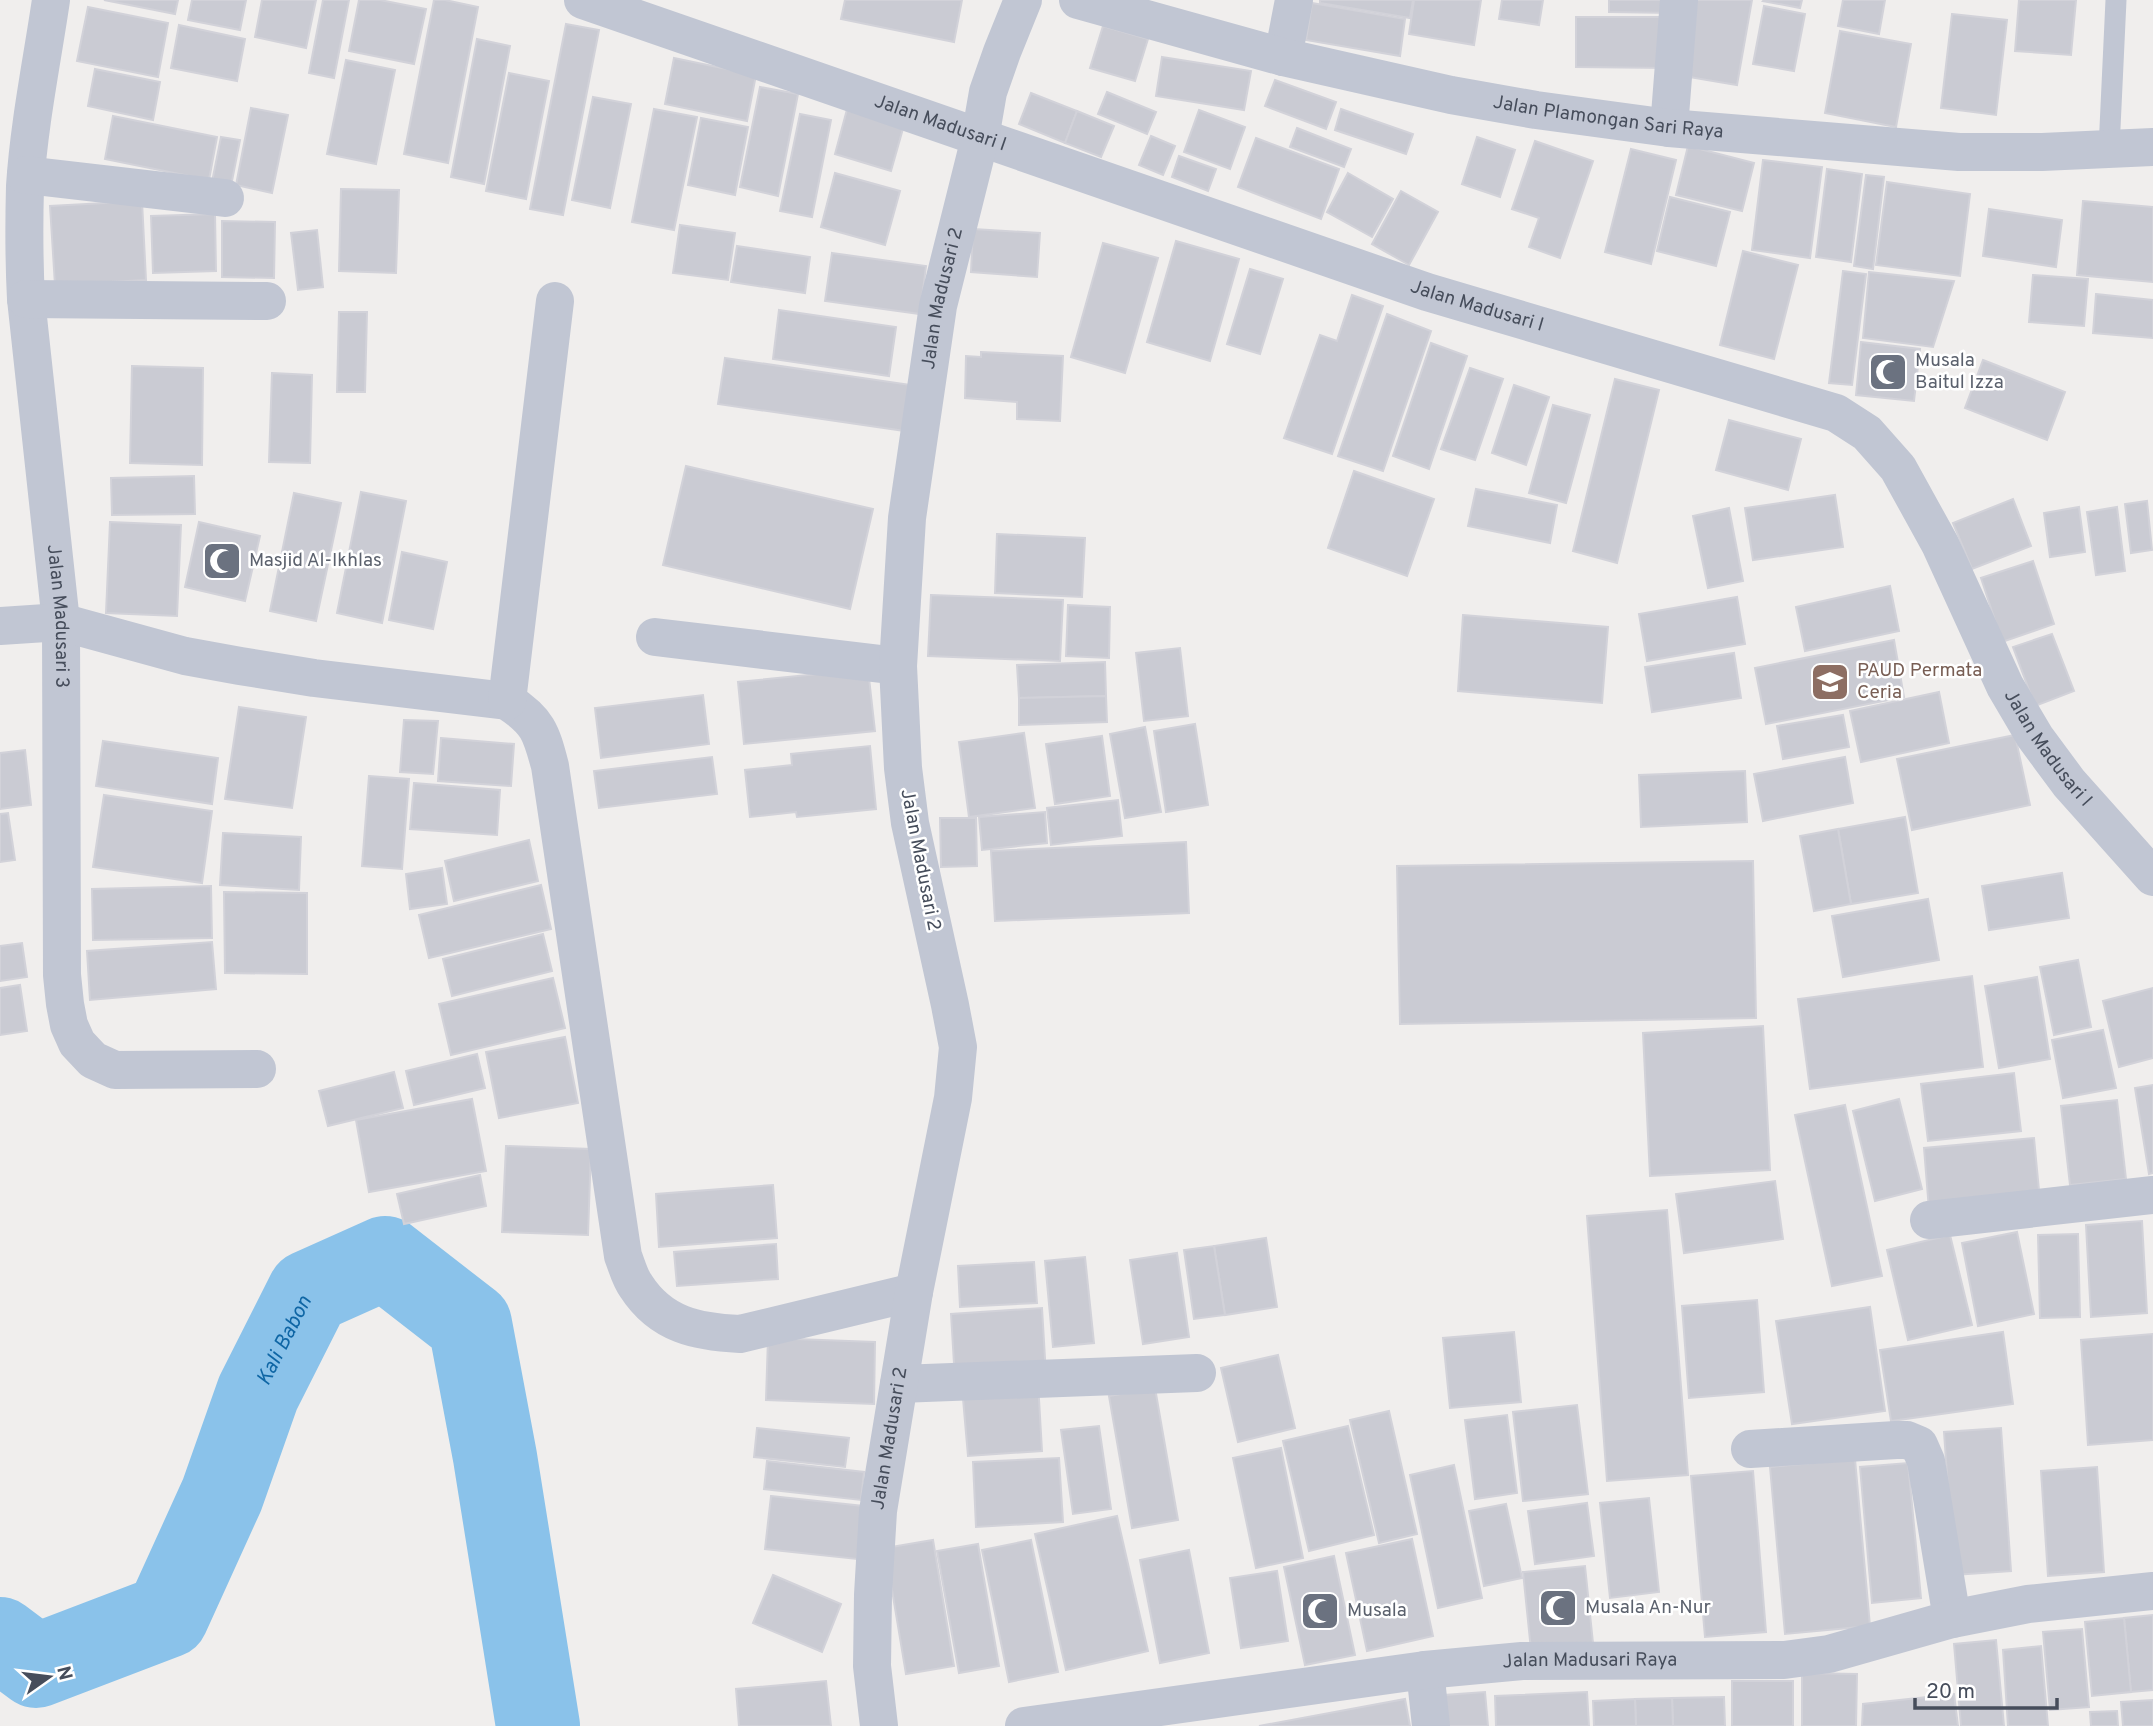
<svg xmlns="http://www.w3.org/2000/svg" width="2153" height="1726" font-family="Overpass,sans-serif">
<rect width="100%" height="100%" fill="#f0eeed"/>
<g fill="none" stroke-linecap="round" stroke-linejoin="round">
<!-- river -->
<path stroke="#8ac2ea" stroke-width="84" id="s1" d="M0,1639L36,1666L167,1616L222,1495L258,1393L309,1292L385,1258L470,1324L495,1457L538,1726"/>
</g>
<!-- building -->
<g fill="#cacbd3" stroke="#d2d2d9" stroke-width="2">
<path d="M104,0H178L175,14Z"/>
<path d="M192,0H246L240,30L188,20Z"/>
<path d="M262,0H316L306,48L255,37Z"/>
<path d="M323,0H349L334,78L309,73Z"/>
<path d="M359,0H380L426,9L414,64L349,51Z"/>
<path d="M434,0H445L478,7L448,163L404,154Z"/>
<path d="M845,0H962L954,42L841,19Z"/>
<path d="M1320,0H1413L1410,18L1320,3Z"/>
<path d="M1414,0H1481L1474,45L1409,34Z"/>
<path d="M1502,0H1543L1539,25L1499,19Z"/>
<path d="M1609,0H1673V13L1609,12Z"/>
<path d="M1696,0H1752L1737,85L1683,76Z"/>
<path d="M1764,0H1802L1800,8L1763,1Z"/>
<path d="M1843,0H1885L1879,34L1838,26Z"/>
<path d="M2019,0H2076L2071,55L2015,51Z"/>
<path d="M1312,3L1405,19L1400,56L1306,40Z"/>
<path d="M1764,6L1805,14L1794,71L1753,64Z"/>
<path d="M88,7L168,23L158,77L77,61Z"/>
<path d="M1952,14L2007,20L1996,115L1941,108Z"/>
<path d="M1576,17H1667V68L1576,67Z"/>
<path d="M566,24L599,30L563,215L530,209Z"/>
<path d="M179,25L245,39L237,81L171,68Z"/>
<path d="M1103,26L1148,39L1135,81L1090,68Z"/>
<path d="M1840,31L1911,44L1896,127L1825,113Z"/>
<path d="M477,39L510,46L484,184L451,177Z"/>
<path d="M1162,57L1251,71L1244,110L1156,96Z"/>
<path d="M674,58L756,75L747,121L665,104Z"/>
<path d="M346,60L395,70L376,164L327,154Z"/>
<path d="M95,69L160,82L153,120L88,106Z"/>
<path d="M509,73L549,81L526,199L486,191Z"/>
<path d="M1275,80L1336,102L1326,129L1265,106Z"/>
<path d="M760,87L798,94L778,196L740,187Z"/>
<path d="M1107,92L1156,112L1147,134L1098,114Z"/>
<path d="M1031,93L1077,111L1065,143L1019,124Z"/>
<path d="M593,97L631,104L610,208L572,200Z"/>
<path d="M849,102L906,118L891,171L835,154Z"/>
<path d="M251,108L288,115L272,193L236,185Z"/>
<path d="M654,109L697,117L674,230L632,222Z"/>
<path d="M1341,109L1413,134L1406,154L1335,130Z"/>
<path d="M1199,110L1245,127L1230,169L1184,152Z"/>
<path d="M1077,111L1114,126L1101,157L1065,143Z"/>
<path d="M800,114L831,120L812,217L780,211Z"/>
<path d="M113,116L217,137L209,180L105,159Z"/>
<path d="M701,118L748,127L735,195L688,185Z"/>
<path d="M1297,128L1351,149L1344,167L1290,147Z"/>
<path d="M1151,136L1175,146L1163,175L1139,165Z"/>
<path d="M221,137L240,140L231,186L212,182Z"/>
<path d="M1477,137L1515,150L1500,197L1462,184Z"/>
<path d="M1256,138L1339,169L1321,219L1238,187Z"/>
<path d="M1535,141L1593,161L1560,258L1529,247L1539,218L1512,209Z"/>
<path d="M1688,146L1754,163L1742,211L1676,195Z"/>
<path d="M1631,149L1676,160L1651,264L1605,252Z"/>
<path d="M1179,156L1216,169L1208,191L1172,177Z"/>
<path d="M1763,160L1822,167L1810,258L1752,250Z"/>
<path d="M1827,169L1862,174L1851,262L1816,257Z"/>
<path d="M835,173L900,191L885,245L821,227Z"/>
<path d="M1348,173L1393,199L1372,237L1327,212Z"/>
<path d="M1866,175L1884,177L1873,269L1854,266Z"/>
<path d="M1887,182L1970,194L1960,276L1876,265Z"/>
<path d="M341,189L399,190L396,273L339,271Z"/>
<path d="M1401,191L1438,212L1409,265L1372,244Z"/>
<path d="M1670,197L1730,212L1716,266L1657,251Z"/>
<path d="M142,201L146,280L55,285L50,206Z"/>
<path d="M2083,201L2153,207V282L2077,275Z"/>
<path d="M1989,209L2062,220L2056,267L1983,256Z"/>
<path d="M215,214L216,271L153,273L151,216Z"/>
<path d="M222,221L275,222L274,278L222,277Z"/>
<path d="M680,225L735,233L728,280L673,273Z"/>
<path d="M973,229L1040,233L1037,277L971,272Z"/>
<path d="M317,230L323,287L298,290L291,233Z"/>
<path d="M1176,241L1239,259L1210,361L1147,342Z"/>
<path d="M1103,243L1158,258L1125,373L1071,357Z"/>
<path d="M737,246L810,257L805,293L731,282Z"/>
<path d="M1743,251L1798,265L1774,359L1720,345Z"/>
<path d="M832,253L926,266L920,314L825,301Z"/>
<path d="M1250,269L1283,279L1260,354L1227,344Z"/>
<path d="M1843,271L1866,274L1852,385L1829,383Z"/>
<path d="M1869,272L1954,281L1933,347L1863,338Z"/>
<path d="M2033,275L2088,279L2084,326L2029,322Z"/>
<path d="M2096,294L2153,300V338L2093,333Z"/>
<path d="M1352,295L1383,306L1332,454L1284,438L1320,335L1337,341Z"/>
<path d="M779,310L896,327L889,376L773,359Z"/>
<path d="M339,312H367L365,392H337Z"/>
<path d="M1387,314L1431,331L1383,471L1338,456Z"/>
<path d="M1861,342L1920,349L1914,401L1856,395Z"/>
<path d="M1431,343L1467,356L1429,469L1393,456Z"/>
<path d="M981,352L1063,356L1060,421L1017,419V402L965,398L966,356L981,357Z"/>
<path d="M725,358L911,385L905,431L718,404Z"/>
<path d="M1983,360L2065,392L2047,440L1965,408Z"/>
<path d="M132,366L203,368L202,465L130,463Z"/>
<path d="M1470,368L1503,379L1475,460L1441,449Z"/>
<path d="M272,373L312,375L310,463L269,462Z"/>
<path d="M1615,379L1659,390L1617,563L1573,551Z"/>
<path d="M1514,385L1549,397L1526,465L1492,453Z"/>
<path d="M1553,405L1590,415L1566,503L1529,493Z"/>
<path d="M1729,420L1801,439L1788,490L1716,470Z"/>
<path d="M686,466L873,509L850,609L663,565Z"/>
<path d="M1354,471L1434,499L1407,576L1328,548Z"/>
<path d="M194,476L195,514L112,515L111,478Z"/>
<path d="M1476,489L1557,505L1550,543L1468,526Z"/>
<path d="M361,492L406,501L382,623L337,613Z"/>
<path d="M294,493L341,503L316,621L270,611Z"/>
<path d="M1835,495L1843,547L1753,560L1745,508Z"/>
<path d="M2013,499L2031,546L1972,569L1953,523Z"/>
<path d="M2147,501L2152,550L2131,553L2125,504Z"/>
<path d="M2079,507L2085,552L2050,557L2044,513Z"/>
<path d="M2117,507L2125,571L2096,575L2087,512Z"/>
<path d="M1729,508L1743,581L1708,588L1693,516Z"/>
<path d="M110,522L181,525L177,616L106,613Z"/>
<path d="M199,522L260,536L245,601L185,587Z"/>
<path d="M997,534L1085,538L1082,597L995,593Z"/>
<path d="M402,552L447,562L433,629L389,620Z"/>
<path d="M2033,561L2054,624L2002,642L1981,578Z"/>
<path d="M1890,586L1899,631L1805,651L1796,607Z"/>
<path d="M931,595L1063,600L1060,661L928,656Z"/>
<path d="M1737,597L1745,644L1647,661L1639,614Z"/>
<path d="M1068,605L1110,607L1109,658L1066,656Z"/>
<path d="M1463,615L1608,627L1602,703L1458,691Z"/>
<path d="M2052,634L2074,691L2035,706L2013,647Z"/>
<path d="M1894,640L1904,697L1766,724L1755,668Z"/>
<path d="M1180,648L1188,716L1144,721L1136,653Z"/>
<path d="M1734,653L1741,698L1652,712L1645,667Z"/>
<path d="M1105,662L1106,696L1019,698L1017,665Z"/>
<path d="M868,669L875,731L744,744L738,682Z"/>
<path d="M1939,692L1949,743L1861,762L1850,711Z"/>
<path d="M703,695L709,744L601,758L595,708Z"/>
<path d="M1106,696L1107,722L1019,725V698Z"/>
<path d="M239,707L306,717L292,808L225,799Z"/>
<path d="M1843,715L1849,747L1783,759L1777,726Z"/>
<path d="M404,720L438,721L433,774L400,772Z"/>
<path d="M1195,724L1208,805L1166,812L1154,731Z"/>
<path d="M1145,727L1161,812L1125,818L1110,734Z"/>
<path d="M1024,733L1035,808L969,817L959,742Z"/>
<path d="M2015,735L2030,805L1912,830L1897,759Z"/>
<path d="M1102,736L1110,796L1055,804L1046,744Z"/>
<path d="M441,738L514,744L511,786L438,781Z"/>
<path d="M103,741L218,758L212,804L96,786Z"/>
<path d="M870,746L876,809L797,817L796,812L750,817L745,770L792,765L791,754Z"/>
<path d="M25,750L31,805L0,809V753Z"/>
<path d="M712,757L717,794L599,808L594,771Z"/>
<path d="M1845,757L1853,803L1763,821L1754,774Z"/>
<path d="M1745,771L1747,822L1641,827L1639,775Z"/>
<path d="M369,776L409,779L402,869L362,866Z"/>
<path d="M414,783L500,790L497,835L410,829Z"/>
<path d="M104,795L212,811L202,883L93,867Z"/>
<path d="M1118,800L1122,836L1051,845L1047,808Z"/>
<path d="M1045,812L1047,843L982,850L979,817Z"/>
<path d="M8,813L15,860L0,862V814Z"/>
<path d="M1905,817L1918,893L1851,904L1838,829Z"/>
<path d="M940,818H976L977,866L941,867Z"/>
<path d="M1838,829L1851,904L1814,911L1800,836Z"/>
<path d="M223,833L301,837L299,890L220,885Z"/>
<path d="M529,840L538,881L454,901L445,861Z"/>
<path d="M1186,842L1189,913L995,921L991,851Z"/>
<path d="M1753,861L1756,1018L1400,1024L1397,866Z"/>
<path d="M442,868L447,904L410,909L406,874Z"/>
<path d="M2062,873L2069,918L1989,930L1982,886Z"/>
<path d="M541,885L551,929L429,958L419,915Z"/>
<path d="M211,886L212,938L93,940L92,889Z"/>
<path d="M224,892L307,893V974L225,973Z"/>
<path d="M1928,899L1939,960L1843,977L1832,916Z"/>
<path d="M543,934L552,971L452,996L443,959Z"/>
<path d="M212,942L216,989L90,1000L87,951Z"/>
<path d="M22,943L27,977L0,981V946Z"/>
<path d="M2078,960L2091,1027L2054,1035L2040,967Z"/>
<path d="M1972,976L1983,1067L1810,1089L1798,999Z"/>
<path d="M2037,977L2050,1059L1999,1068L1985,986Z"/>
<path d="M553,978L565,1028L451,1055L439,1004Z"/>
<path d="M20,985L27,1031L0,1035V988Z"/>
<path d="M2153,988V1058L2119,1067L2103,1001Z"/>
<path d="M1763,1026L1770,1170L1650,1176L1643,1033Z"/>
<path d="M2103,1030L2116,1088L2063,1098L2052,1040Z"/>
<path d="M565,1037L578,1103L499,1118L486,1052Z"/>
<path d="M477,1054L485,1088L414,1105L406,1071Z"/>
<path d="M394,1072L403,1108L328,1126L319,1091Z"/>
<path d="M2014,1073L2021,1131L1928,1141L1921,1084Z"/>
<path d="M2153,1085V1173L2149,1174L2135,1088Z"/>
<path d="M472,1099L486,1171L369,1192L356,1120Z"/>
<path d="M1899,1099L1922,1189L1875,1201L1853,1111Z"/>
<path d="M2117,1100L2126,1179L2070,1185L2061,1106Z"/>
<path d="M1845,1105L1882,1276L1832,1286L1795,1115Z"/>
<path d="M2034,1138L2040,1201L1929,1210L1924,1148Z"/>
<path d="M506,1146L591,1149L588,1235L502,1232Z"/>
<path d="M480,1175L486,1206L404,1224L397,1194Z"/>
<path d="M1775,1181L1783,1239L1684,1253L1676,1194Z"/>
<path d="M773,1185L777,1238L659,1247L656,1194Z"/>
<path d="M1667,1210L1688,1475L1607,1481L1587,1216Z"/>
<path d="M2142,1221L2147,1313L2091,1317L2086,1225Z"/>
<path d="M2017,1232L2034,1314L1978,1326L1962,1243Z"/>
<path d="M2078,1234L2080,1317L2040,1318L2038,1235Z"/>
<path d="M1950,1235L1972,1325L1908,1340L1887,1250Z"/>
<path d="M1266,1238L1277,1307L1225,1315L1214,1246Z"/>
<path d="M776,1244L778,1279L677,1286L674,1252Z"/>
<path d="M1214,1246L1225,1315L1194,1319L1184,1250Z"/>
<path d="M1177,1253L1189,1337L1143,1344L1130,1260Z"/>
<path d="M1085,1257L1094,1343L1053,1347L1045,1261Z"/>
<path d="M1034,1262L1037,1303L960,1307L958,1266Z"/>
<path d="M1757,1300L1764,1392L1689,1398L1682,1306Z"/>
<path d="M1870,1307L1885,1411L1792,1424L1776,1321Z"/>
<path d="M1042,1308L1046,1375L955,1380L951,1314Z"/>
<path d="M1514,1332L1521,1402L1450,1408L1443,1338Z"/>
<path d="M2003,1332L2013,1404L1891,1421L1880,1350Z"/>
<path d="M2153,1334V1440L2088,1445L2081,1340Z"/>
<path d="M768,1338L875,1342L874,1404L766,1400Z"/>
<path d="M1278,1355L1295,1428L1238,1442L1221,1368Z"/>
<path d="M1038,1382L1042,1451L968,1456L962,1387Z"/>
<path d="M1155,1388L1178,1520L1132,1528L1109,1396Z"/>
<path d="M1577,1405L1588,1494L1523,1501L1513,1412Z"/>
<path d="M1389,1411L1417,1534L1379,1543L1350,1420Z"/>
<path d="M1507,1415L1517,1493L1475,1499L1465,1420Z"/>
<path d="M1099,1426L1111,1509L1073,1514L1061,1430Z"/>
<path d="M1348,1426L1374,1535L1309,1551L1283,1441Z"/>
<path d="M757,1428L849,1438L845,1467L754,1457Z"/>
<path d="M2001,1428L2011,1571L1954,1575L1944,1432Z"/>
<path d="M1281,1448L1303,1558L1256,1568L1233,1458Z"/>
<path d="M1059,1458L1063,1522L976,1527L973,1462Z"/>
<path d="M1855,1459L1870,1626L1785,1634L1770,1467Z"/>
<path d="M767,1461L864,1472L861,1500L764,1489Z"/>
<path d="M1908,1463L1921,1598L1872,1603L1860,1467Z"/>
<path d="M1454,1465L1482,1598L1438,1608L1410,1475Z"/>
<path d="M2097,1467L2104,1572L2048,1576L2041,1471Z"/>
<path d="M1753,1471L1766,1632L1705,1637L1691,1476Z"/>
<path d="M771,1496L863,1506L857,1559L765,1549Z"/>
<path d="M1649,1498L1659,1592L1610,1598L1600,1503Z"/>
<path d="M1587,1503L1594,1556L1535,1564L1528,1511Z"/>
<path d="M1506,1504L1522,1578L1484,1586L1469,1511Z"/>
<path d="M1117,1516L1148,1651L1066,1670L1035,1534Z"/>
<path d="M1412,1539L1433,1636L1367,1651L1346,1553Z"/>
<path d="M933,1540L954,1666L906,1674L885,1548Z"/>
<path d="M1031,1540L1058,1672L1009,1682L982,1550Z"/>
<path d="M978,1544L999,1666L959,1673L937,1551Z"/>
<path d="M1189,1550L1209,1653L1160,1663L1140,1560Z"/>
<path d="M1334,1556L1355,1655L1305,1665L1284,1567Z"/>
<path d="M1585,1566L1593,1643L1531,1650L1523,1572Z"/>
<path d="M1277,1571L1288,1641L1241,1648L1230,1578Z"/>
<path d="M773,1575L841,1604L822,1652L753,1623Z"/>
<path d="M2153,1615V1690L2131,1692L2124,1618Z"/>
<path d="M2124,1618L2131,1692L2092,1696L2085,1622Z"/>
<path d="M2082,1629L2089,1707L2050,1710L2043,1632Z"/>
<path d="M1996,1640L2004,1726H1961L1954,1644Z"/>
<path d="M2041,1646L2048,1726H2008L2003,1650Z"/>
<path d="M1802,1673L1857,1674L1856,1726H1802Z"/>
<path d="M826,1681L831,1726H739L736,1689Z"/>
<rect x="1732" y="1681" width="61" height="45"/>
<path d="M1485,1692L1488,1726H1446L1444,1695Z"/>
<path d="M1587,1692L1589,1726H1496L1495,1696Z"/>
<path d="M1954,1694L1958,1726H1862L1863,1704Z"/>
<path d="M1724,1697L1725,1726H1673L1672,1698Z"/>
<path d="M1672,1698L1673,1726H1636L1635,1699Z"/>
<path d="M1405,1699L1410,1726H1259Z"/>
<path d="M1635,1699L1636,1726H1594L1593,1701Z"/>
<path d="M2153,1700V1726H2123L2121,1702Z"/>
<path d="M2117,1711L2118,1726H2091L2090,1712Z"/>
</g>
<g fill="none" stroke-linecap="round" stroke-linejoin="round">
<!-- service -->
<path stroke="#c1c6d3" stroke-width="21" d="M2109,149L2116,0"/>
<!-- minor -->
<g stroke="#c1c6d3" stroke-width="38">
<path id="s2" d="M51,0C42,61 29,124 25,186C24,224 24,261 26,299L61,622L62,975L65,1004L69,1025L77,1043L93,1060L115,1070L257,1069"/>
<path id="s3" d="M583,0L1427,292L1836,413L1867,433L1898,468L1940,544L2005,686L2035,737L2069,783L2153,877"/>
<path d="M1283,57L1294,0"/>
<path d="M1669,128L1679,0"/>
<path d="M26,175L225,198"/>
<path d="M26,299L267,301"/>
<path d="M0,626L61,622L185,656L240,666L314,678L507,701C538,721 541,732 550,766L623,1256C627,1266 630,1278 636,1286C661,1325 697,1332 740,1334L914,1292"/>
<path d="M655,637L898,666"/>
<path d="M507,701L555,301"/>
<path d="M1929,1220L2153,1195"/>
<path d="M899,1384L1197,1373"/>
<path d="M1750,1449L1896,1440H1907L1919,1445L1926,1461L1952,1619"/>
<path d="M1425,1670L1431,1726"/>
<path id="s4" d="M879,1726L872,1666L873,1595L878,1511L914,1292L953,1098L958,1047L950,1005L910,823L903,768L898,666L907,518L938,306L980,138L988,92L1002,52L1023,0"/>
<path id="s5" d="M1024,1726L1425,1670L1522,1661L1784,1660L1829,1654L1952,1619L2028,1604L2153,1591"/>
</g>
<!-- tertiary -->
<path stroke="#c1c6d3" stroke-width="38" id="s6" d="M1078,0L1283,57L1451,95L1536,110L1669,128L1959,152H2042L2153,147"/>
</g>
<!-- icons -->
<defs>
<symbol id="mosque-square" viewBox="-11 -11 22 22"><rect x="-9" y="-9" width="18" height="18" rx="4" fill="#6b7280" stroke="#fff"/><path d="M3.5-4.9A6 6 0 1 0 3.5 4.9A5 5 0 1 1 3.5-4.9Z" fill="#fff"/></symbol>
<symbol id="school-square" viewBox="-11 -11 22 22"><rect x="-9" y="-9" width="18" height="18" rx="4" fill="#8d6e63" stroke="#fff"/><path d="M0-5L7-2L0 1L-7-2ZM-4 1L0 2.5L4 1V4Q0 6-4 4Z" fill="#fff"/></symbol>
</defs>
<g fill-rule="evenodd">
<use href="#mosque-square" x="1866" y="350" width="44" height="44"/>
<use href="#mosque-square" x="200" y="539" width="44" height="44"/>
<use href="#school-square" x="1808" y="660" width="44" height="44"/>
<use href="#mosque-square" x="1536" y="1586" width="44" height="44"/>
<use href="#mosque-square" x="1298" y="1589" width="44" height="44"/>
</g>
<g text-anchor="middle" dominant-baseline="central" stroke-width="5" stroke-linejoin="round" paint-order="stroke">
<!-- street labels -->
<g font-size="19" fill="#464d5b" stroke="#fff">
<text stroke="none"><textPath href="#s6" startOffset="544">Jalan Plamongan Sari Raya</textPath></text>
<text stroke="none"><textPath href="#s3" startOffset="378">Jalan Madusari I</textPath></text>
<text stroke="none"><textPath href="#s4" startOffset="1444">Jalan Madusari 2</textPath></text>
<text stroke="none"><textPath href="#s3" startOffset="945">Jalan Madusari I</textPath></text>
<text stroke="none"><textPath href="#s2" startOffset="620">Jalan Madusari 3</textPath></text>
<text stroke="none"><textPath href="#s3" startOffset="1722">Jalan Madusari I</textPath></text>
<text transform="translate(920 860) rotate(79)">Jalan Madusari 2</text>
<text stroke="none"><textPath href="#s4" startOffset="289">Jalan Madusari 2</textPath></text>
<text stroke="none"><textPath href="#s5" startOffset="570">Jalan Madusari Raya</textPath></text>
</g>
<!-- worship labels -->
<g font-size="19" fill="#5b616d" stroke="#fff" text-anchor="start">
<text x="1915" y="361">Musala<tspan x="1915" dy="22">Baitul Izza</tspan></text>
<text x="249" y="561">Masjid Al-Ikhlas</text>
<text x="1585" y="1608">Musala An-Nur</text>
<text x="1347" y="1611">Musala</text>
</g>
<!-- education labels -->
<g font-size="19" fill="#785e54" stroke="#fff" text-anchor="start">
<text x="1857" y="671">PAUD Permata<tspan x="1857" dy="22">Ceria</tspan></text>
</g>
<!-- water labels -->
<g font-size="21" font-style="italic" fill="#0f66a5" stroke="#fff">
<text stroke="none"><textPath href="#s1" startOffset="485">Kali Babon</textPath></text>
</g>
</g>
<!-- north arrow -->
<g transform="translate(49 1677) rotate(76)" stroke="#ffffff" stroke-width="5" paint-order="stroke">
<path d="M0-5L12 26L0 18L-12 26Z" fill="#464d5b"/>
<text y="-10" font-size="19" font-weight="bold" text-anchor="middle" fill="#464d5b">N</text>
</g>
<!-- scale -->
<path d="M1915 1698v10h142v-10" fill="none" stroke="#464d5b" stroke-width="3.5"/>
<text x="1926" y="1698" font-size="21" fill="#464d5b" stroke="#ffffff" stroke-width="5" paint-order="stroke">20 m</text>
</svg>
